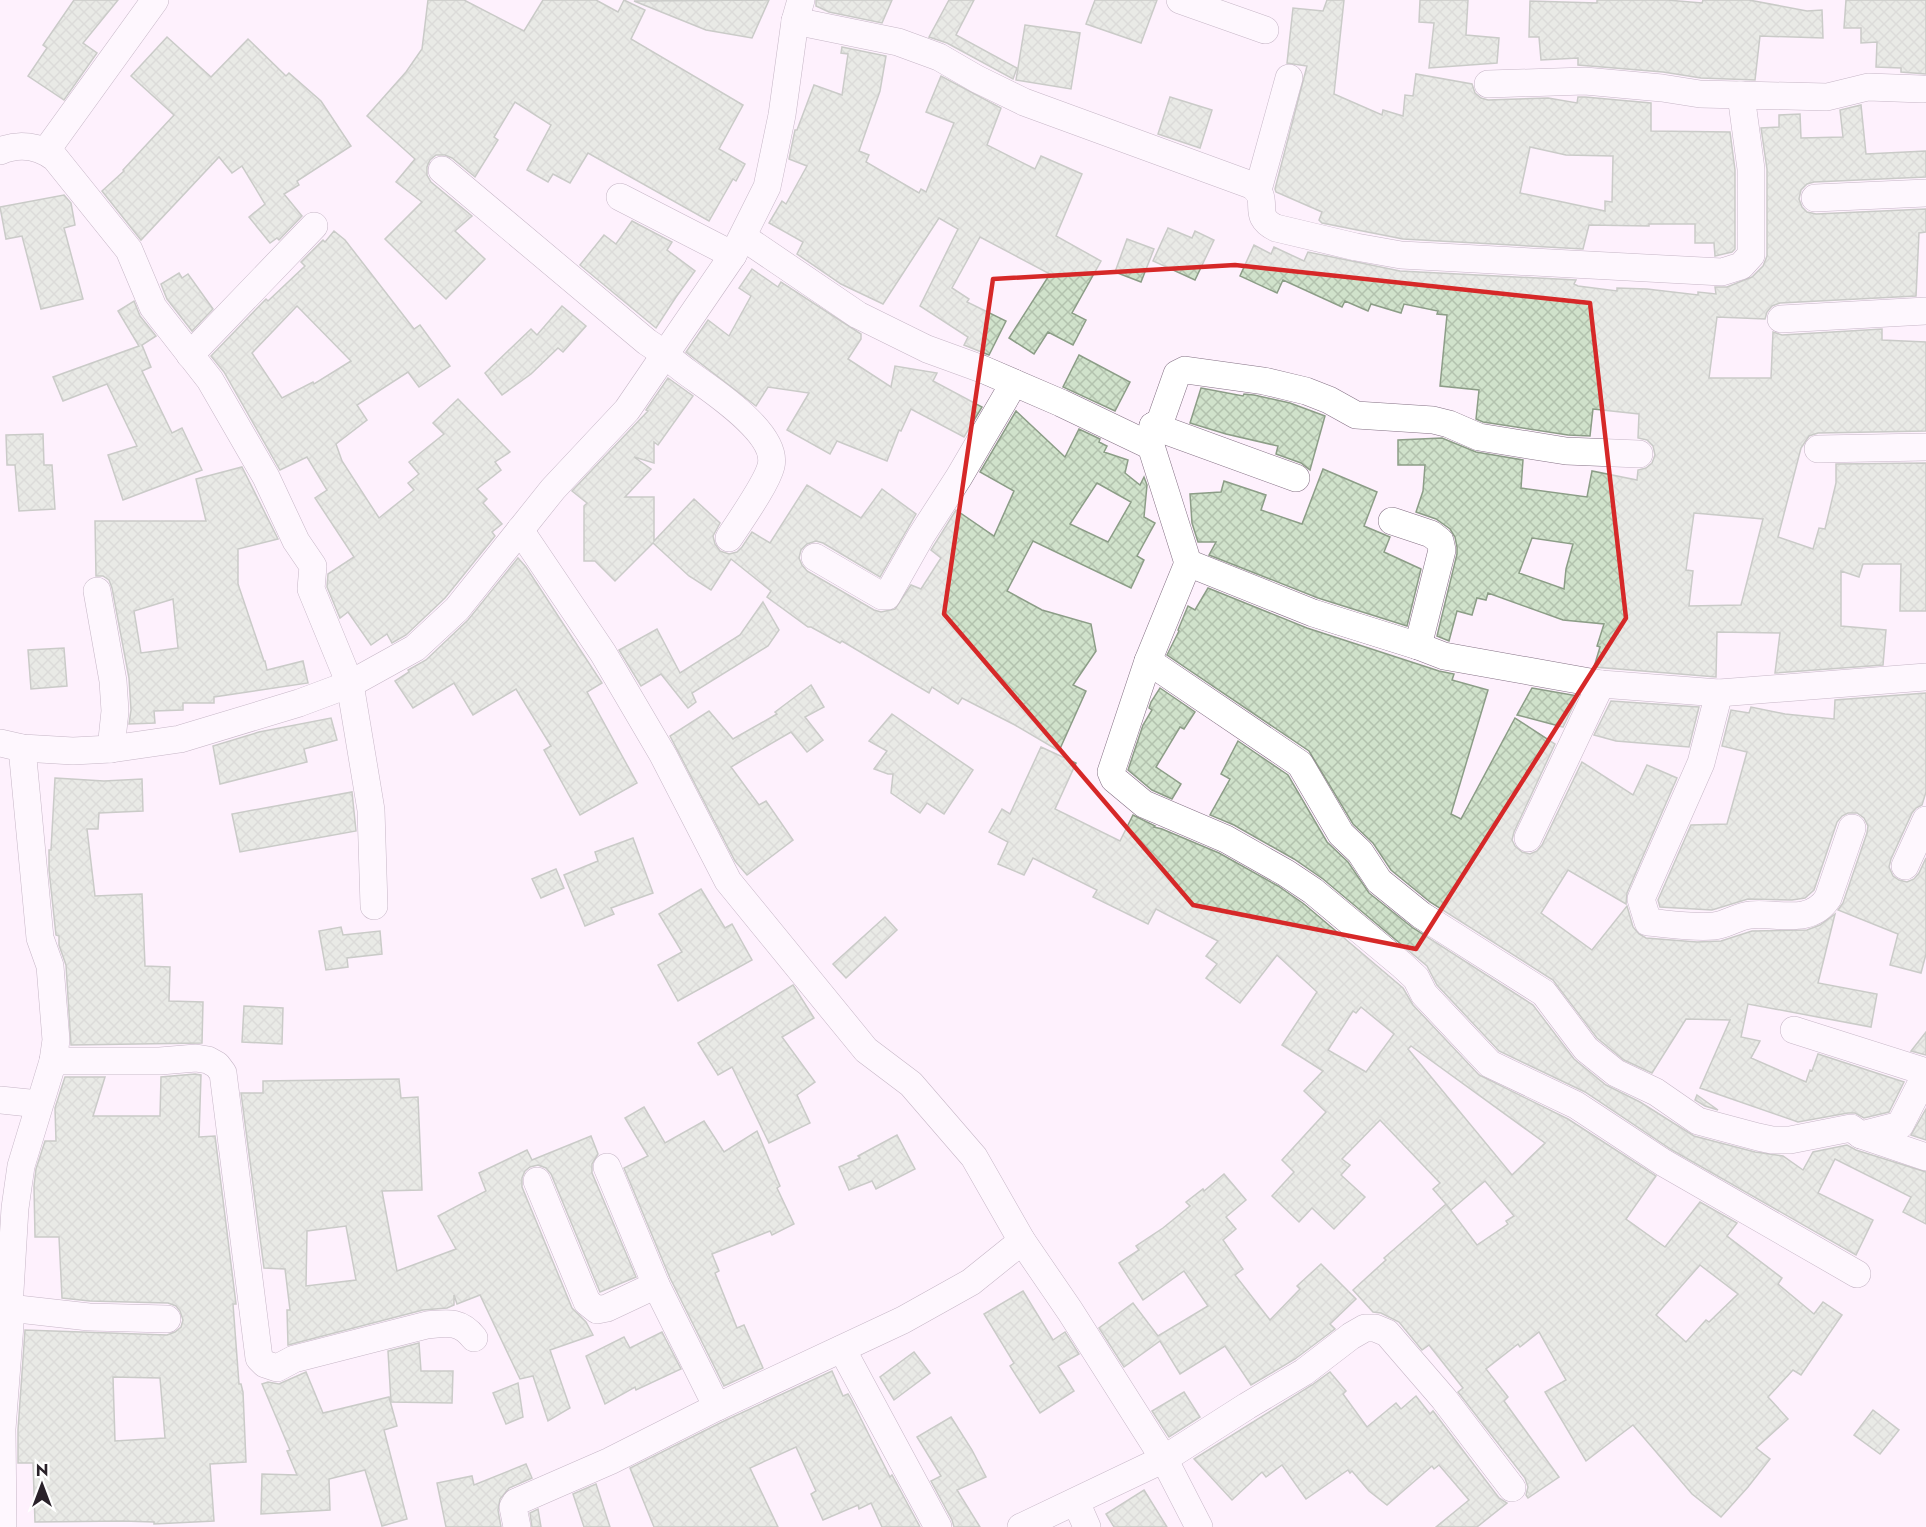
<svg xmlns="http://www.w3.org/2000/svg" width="1926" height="1527" font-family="Jost,sans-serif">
<defs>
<pattern id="building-cross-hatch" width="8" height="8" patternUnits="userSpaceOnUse" patternTransform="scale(1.5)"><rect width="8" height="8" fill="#d0e2cb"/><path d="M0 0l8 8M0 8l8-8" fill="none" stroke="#b3c2ae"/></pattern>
</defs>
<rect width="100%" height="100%" fill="#fef1fd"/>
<!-- building -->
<g fill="url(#building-cross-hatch)" stroke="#8c9d87" stroke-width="1.5" fill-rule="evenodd">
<path d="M74,0H118L83,43L97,53L64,100L28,76L47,48L43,45Z"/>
<path d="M428,0H464L524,31L543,0H596L618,12L624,0L645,10L631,39L743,105L719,149L745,164L736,181L733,179L709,221L588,153L570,183L553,174L548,182L527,170L551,125L515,102L494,137L498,140L475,177L452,158L445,155H436L430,160L427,167V175L431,182L472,216L455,231L485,259L446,299L385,239L422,202L396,182L415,159L367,116L406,72L422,49Z"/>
<path d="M769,0L752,38L706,30L634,1Z"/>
<path d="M816,0H892L882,23L829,12L816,6Z"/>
<path d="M949,0H974L956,35L1017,68L1013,79L947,43L929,37Z"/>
<path d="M1095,0H1157L1141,43L1086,24Z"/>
<path d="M1327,0H1344L1334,94L1382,115L1383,110L1403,116L1405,95L1413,96L1416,74L1472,84L1475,93L1481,98L1488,100L1548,98L1577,103L1578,97H1585L1651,103V131L1730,132L1735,170V249L1732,252L1715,256L1714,243H1695V224H1649V226L1589,225L1583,249L1403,239L1322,223L1319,220L1322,212L1276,192L1275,189L1307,66L1287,63L1293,8L1323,11ZM1530,147L1566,155L1613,156L1612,202L1605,201V211L1520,193Z"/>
<path d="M1420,0H1468L1466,35L1499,38L1497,63L1429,68L1434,23L1419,22Z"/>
<path d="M1597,0H1667L1702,3L1703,0H1749L1807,11L1822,10L1823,38L1760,36L1755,80L1701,78L1663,72L1578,65V58L1541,60L1539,37H1529L1530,1L1597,3Z"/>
<path d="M1846,0H1926V74L1901,72V68L1876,67L1877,42L1861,43V28H1844Z"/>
<path d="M1025,25L1080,33L1071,89L1016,80Z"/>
<path d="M167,37L211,77L248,39L286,76L289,73L321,101L351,146L297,181L299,185L284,194L302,216L279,240L277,238L270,243L249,217L265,204L242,166L232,173L219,157L141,240L102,191L124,171L123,170L174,115L131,76Z"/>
<path d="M842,47L886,56L880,91L859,151L869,155L866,162L919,193L921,189L926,192L954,123L926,112L941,76L1001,108L987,145L1035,169L1041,156L1082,174L1056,236L1101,261L1072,313L1086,320L1073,345L1048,332L1034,354L1009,338L1050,274L980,237L952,288L969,299L967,302L1006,321L989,355L964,345L968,337L920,306L958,229L939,218L883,304L841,284L797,254L803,242L769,223L782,201L786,204L807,166L789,159L795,130H797L814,85L842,95L848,54L841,53Z"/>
<path d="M1170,97L1212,110L1200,148L1158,134Z"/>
<path d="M1861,105L1866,154L1926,151V177L1814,182L1807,184L1801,190L1799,199L1802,207L1807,212L1816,214L1926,209V232L1919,233L1916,296L1780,303L1772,306L1767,312L1765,319L1717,317L1709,378H1771L1773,332L1782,335L1882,329V340L1926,342V431L1818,433L1809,436L1801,448L1778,537L1813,549L1819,528L1825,529L1836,483V464L1926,463V611H1900L1901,564H1863L1859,577L1841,571V626L1886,630L1883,665L1775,673L1780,633L1717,632L1716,677L1594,667L1600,647L1597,646L1604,624L1563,620L1488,593L1486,600L1477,598L1472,615L1457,611L1449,641L1437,636L1457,554V547L1455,537L1450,529L1436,519L1416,512L1423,491L1425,465H1398V440L1442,438L1476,452L1523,460L1521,488L1587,497L1592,471L1637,480L1638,470L1646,468L1652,463L1655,455L1653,446L1647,440L1638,438L1639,414L1593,409L1590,436L1568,435L1483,422L1476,419L1479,390L1440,386L1447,315L1437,314L1438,311L1404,304L1401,313L1371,304L1368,311L1345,301L1342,307L1283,280L1277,293L1240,276L1254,245L1271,254L1274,247L1304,261L1308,252L1400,271L1576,280L1574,284L1578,286L1617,291V288L1647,289L1698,295V292L1716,294L1715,287H1727L1752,277L1763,266L1767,256V169L1761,128L1779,127V115L1800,114L1801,138L1843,137L1840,110ZM1694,513L1763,519L1741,605L1689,606L1693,571L1686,570ZM1532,538L1573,544L1566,569L1564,589L1519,573Z"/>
<path d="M64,195L71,203L75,225L64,228L83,299L41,309L22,236L6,239L0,207Z"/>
<path d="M632,221L672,242L667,250L695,271L676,297L656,328L580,265L604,235L616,244Z"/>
<path d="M1168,228L1192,238L1195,231L1214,240L1195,280L1153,261Z"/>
<path d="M334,231L345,240L414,329L420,325L450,366L419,387L408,372L357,405L367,420L336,444L342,461L379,518L414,490L408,483L419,474L409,462L444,434L433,423L458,399L510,452L495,462L501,470L477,489L487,499L483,503L502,524L492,532L495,536L445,598L406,635L392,643L387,634L371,645L348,612L340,618L327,587L328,574L354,557L315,498L327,490L307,457L280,470L224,372L211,356L266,299L268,301L305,266L301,262L323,240L325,242ZM297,306L351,361L314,384L313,382L282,398L252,353Z"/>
<path d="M1127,239L1154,249L1141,282L1115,272Z"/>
<path d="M752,269L778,287L781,282L861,334V339L848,359L891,387L895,366L937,373L933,381L982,407L964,437L911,409L901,431L899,430L887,461L837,441L830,454L787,430L809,393L768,387L756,406L686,352L708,320L729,336L751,296L739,288Z"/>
<path d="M179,273L182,278L188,274L213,309L192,331L167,299L161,284Z"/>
<path d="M134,301L140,316L156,336L142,345L151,367L142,371L172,433L182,428L202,470L123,500L108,455L137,446L107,384L63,401L53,377L139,346L118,311Z"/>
<path d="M562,306L586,326L563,352L558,348L531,374L502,395L485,373L531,329L537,335Z"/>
<path d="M1079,355L1130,382L1115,411L1063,387Z"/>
<path d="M668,378L693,396L658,445L654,442V463L634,457L651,469L625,497H654V541L694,499L720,523L713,536L715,544L720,551L729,554L737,552L742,547L752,532L770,543L807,485L861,518L882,489L916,514L880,577L823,543L816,541L807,544L801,550L799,558L802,565L807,571L874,610L881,612L895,609L911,585L921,589L941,558L931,550L956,510L994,536L1014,491L980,472L1016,411L1065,457L1079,429L1100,439L1099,442L1107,446L1104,452L1128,460L1125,473L1140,485L1144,477L1147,485L1144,517L1155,523L1137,556L1144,560L1131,588L1033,541L1007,591L1042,610L1091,624L1096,651L1073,685L1086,691L1059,751L1015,725L962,698L958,704L932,687L929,693L842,641L840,643L811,627H808L767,597L771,591L731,559L711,590L689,576L653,543L615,581L595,561H584V506L587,503L572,491L648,411L646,410ZM1097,483L1131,502L1108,542L1070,524Z"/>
<path d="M1201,388L1243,396L1244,394L1254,395L1290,403L1325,416L1310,470L1301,463L1276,454L1278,446L1226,434L1190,423Z"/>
<path d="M43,434L44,465H52L55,509L19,511L15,465H7L6,435Z"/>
<path d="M242,467L278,539L238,549V584L264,661H265L267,670L303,661L308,683L214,697V703H183V710L154,711L155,723L129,724L131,710L129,678L112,588L109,580L103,576H96L95,521H206L196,479ZM173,599L178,648L141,653L134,611Z"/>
<path d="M1323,469L1377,492L1364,526L1390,537L1384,552L1421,569L1407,626L1318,598L1209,555L1216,542H1198L1192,523L1190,494L1221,492L1224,481L1266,495L1261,510L1302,524Z"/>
<path d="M518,558L526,567L602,683L587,692L637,783L580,815L544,750L551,746L516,689L473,715L454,683L413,708L395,681L409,672L408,670L426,660L468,620Z"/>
<path d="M1208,588L1307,628L1439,671L1454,674L1452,680L1488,690L1451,814L1461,819L1515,718L1555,744L1514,832L1512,840L1515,846L1522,852L1530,854L1537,851L1542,845L1582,762L1633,795L1647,765L1677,778L1627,893L1626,904L1568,870L1541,913L1592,950L1627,906L1633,927L1639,934L1646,938L1697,942L1721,941L1752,931L1807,930L1820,925L1835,914L1818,983L1877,994L1871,1027L1748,1004L1741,1037L1760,1041L1751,1058L1806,1082L1810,1070L1812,1071L1818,1054L1904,1082L1889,1112L1864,1118L1855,1113H1848L1798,1122L1700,1088L1730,1020L1686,1019L1652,1073L1624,1060L1597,1038L1553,980L1430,902L1391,870L1373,843L1353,824L1309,751L1167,655L1179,631L1178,630L1188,606L1195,610Z"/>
<path d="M763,602L779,630L768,646L692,693L696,702L688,708L661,674L641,686L619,650L657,629L680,673L740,635Z"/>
<path d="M64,648L67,686L31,689L28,650Z"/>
<path d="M811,685L824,707L805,717L823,740L807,752L791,732L731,767L759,805L766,801L793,840L747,875L735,861L670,736L709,711L733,739L777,714L775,712Z"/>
<path d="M1160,688L1195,712L1184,729L1180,727L1156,767L1181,784L1172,799L1152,790L1128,770L1143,725L1152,710L1149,708L1151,702Z"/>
<path d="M1532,688L1578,696L1563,727L1517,715Z"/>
<path d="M1926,693V792L1922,805L1916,808L1912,813L1891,859L1889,867L1893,876L1899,880L1907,882L1914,879L1919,873L1926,858V954L1921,973L1890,965L1898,934L1838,910L1843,903L1867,833L1868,826L1864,818L1857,813H1848L1842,816L1837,822L1814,890L1805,898L1792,900L1748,899L1712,910L1660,907L1658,900L1691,825L1727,824L1747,752L1722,746L1731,710L1749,713L1751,707L1785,714L1834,719L1835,700Z"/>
<path d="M1611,701L1699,707L1689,747L1616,741L1594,735Z"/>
<path d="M892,714L973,770L944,814L927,803L920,813L891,793L893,774H888L874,769L887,751L869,741Z"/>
<path d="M331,718L337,740L304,749L307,762L220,784L213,746L259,732Z"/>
<path d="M1238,741L1288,775L1327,842L1348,862L1369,893L1413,928L1533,1005L1574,1059L1606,1085L1640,1102L1694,1136L1755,1152L1783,1156L1803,1170L1813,1152L1847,1145L1856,1150L1926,1172V1224L1903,1212L1911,1197L1835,1159L1818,1193L1873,1220L1856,1255L1672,1150L1585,1092L1499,1051L1437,985L1427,966L1323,879L1294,859L1234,825L1210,815L1230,779L1221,774Z"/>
<path d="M1041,747L1076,763L1055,809L1120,841L1133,815L1155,826L1154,827L1162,829L1219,853L1278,886L1304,904L1403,988L1413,1005L1479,1075L1568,1119L1656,1176L1626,1219L1665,1247L1700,1202L1737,1223L1727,1236L1782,1278L1778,1284L1814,1314L1823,1302L1842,1315L1801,1375L1793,1370L1768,1397L1788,1419L1756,1448L1770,1459L1748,1487L1721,1517L1692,1494L1633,1425L1586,1461L1545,1392L1566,1380L1539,1332L1520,1347L1518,1344L1486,1369L1508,1397L1504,1401L1559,1477L1528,1498L1526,1495L1528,1487L1525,1478L1458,1392L1463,1388L1429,1345L1422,1350L1399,1322L1381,1313L1373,1312L1353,1290L1386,1260L1384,1258L1446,1204L1477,1245L1508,1224L1506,1221L1514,1216L1485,1181L1451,1210L1433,1189L1440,1183L1380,1120L1342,1159L1350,1165L1341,1175L1365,1197L1334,1229L1312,1208L1299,1222L1272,1196L1294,1172L1282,1160L1326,1112L1304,1091L1323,1071L1282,1045L1317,992L1277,955L1240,1003L1206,978L1217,964L1206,956L1218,941L1156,909L1148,924L1093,897L1097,890L1033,858L1024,875L998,864L1008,842L989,832L1002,809L1010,814ZM1361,1007L1394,1034L1366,1072L1328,1050L1353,1011L1356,1013ZM1411,1046L1545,1143L1512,1175L1408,1049ZM1700,1265L1738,1294L1709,1322L1706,1320L1686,1342L1656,1315Z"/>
<path d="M55,778L104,781L142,779L143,811L99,813L98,829H87L95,896L142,894L145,966L170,967L169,1001L203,1002L202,1043L71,1045L66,965L59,945V936L56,935L49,870V850H51Z"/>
<path d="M352,792L356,831L240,852L232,814Z"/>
<path d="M633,838L653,893L611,908L614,914L585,926L564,875L598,861L595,852Z"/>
<path d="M556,869L564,888L541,898L532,879Z"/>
<path d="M701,889L725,928L732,924L752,960L678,1001L658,965L682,952L659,914Z"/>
<path d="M885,917L897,930L846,978L833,964Z"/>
<path d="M341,927L343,935L380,931L382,954L347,958L348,967L326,970L319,931Z"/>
<path d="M793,985L814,1018L782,1037L815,1082L797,1095L810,1123L769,1143L732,1067L718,1075L698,1043Z"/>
<path d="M244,1006L283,1008L282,1044L242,1042Z"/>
<path d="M1926,1032V1055L1911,1051Z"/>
<path d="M195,1074L201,1075L199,1137L215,1136L236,1304H233L239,1384H241L243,1392L246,1462L210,1464L214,1521L154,1524V1522L123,1521L35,1522L33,1463H18V1430L25,1330L167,1335L175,1332L181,1327L183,1320L180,1311L176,1306L168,1303L90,1301L62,1298L59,1237H35L34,1186L36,1169L45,1141H56L55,1108L65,1077H105L93,1116H160L161,1077ZM113,1377L160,1378L165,1438L115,1441Z"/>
<path d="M399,1079L401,1098L418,1097L422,1190L382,1191L397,1271L456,1249L438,1216L486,1191L479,1173L527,1150L532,1160L591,1136L598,1154L592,1164V1173L636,1277L600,1292L551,1174L546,1168L538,1165L530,1167L525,1171L522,1178V1187L572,1308L586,1322L593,1335L550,1350L570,1408L548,1421L533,1376L520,1379L480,1295L457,1304L454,1295V1305L447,1308L423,1310L288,1345L287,1310H290L285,1269L264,1268L241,1093H263V1081ZM346,1226L356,1280L306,1286L307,1231Z"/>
<path d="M1697,1095L1718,1110L1705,1106L1695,1100Z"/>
<path d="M644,1107L665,1143L704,1121L724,1152L757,1131L780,1186L777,1188L794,1224L772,1235L770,1231L712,1254L719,1271L715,1273L737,1328L744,1325L763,1368L724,1386L670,1278L624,1168L648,1156L625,1118Z"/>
<path d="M1926,1109V1140L1911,1135Z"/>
<path d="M897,1135L915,1169L876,1189L872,1181L849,1190L839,1167L860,1158L858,1156Z"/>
<path d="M1224,1174L1246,1200L1226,1217L1236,1229L1223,1240L1243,1269L1235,1275L1270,1320L1300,1289L1297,1286L1321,1264L1356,1299L1330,1324L1335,1329L1295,1359L1251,1385L1225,1346L1180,1374L1160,1341L1124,1367L1099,1328L1133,1303L1158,1336L1208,1306L1184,1271L1143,1300L1119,1263L1139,1250L1136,1246L1163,1228L1190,1206L1186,1202L1203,1189L1204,1191Z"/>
<path d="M1023,1291L1053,1340L1065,1332L1079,1354L1058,1366L1074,1391L1040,1413L1010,1366L1014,1363L984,1314Z"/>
<path d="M662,1332L681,1369L636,1390L635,1387L605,1404L586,1356L624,1337L630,1348Z"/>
<path d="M419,1343L421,1371H453L452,1403L391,1402L388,1351Z"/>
<path d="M914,1352L930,1373L894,1400L880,1377Z"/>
<path d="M832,1371L843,1396L848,1394L851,1399L890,1477L892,1475L920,1527H882L871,1503L859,1509L858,1505L823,1520L811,1494L816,1491L796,1447L750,1468L778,1527H654L630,1468L724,1421Z"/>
<path d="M306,1372L323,1413L389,1397L397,1426L384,1430L407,1519L382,1526L365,1470L329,1479L330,1510L261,1514L262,1474L297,1475L287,1451L290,1450L262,1384L268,1382L279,1384Z"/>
<path d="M1330,1372L1346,1391L1343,1394L1367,1427L1396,1403L1401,1409L1416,1396L1430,1414L1433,1411L1499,1498L1507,1503L1477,1527H1436L1469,1500L1439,1465L1434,1469L1432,1466L1387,1505L1369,1491L1352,1471L1350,1473L1348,1470L1306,1499L1282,1465L1266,1477L1262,1472L1232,1500L1194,1459L1312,1385Z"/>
<path d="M518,1383L523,1417L506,1424L493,1393Z"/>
<path d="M1184,1392L1200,1417L1169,1437L1152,1411Z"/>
<path d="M1873,1410L1899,1430L1880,1454L1854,1435Z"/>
<path d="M951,1417L972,1450L986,1477L957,1490L980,1527H954L952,1520L931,1481L941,1476L917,1437Z"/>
<path d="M526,1464L532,1478L509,1488L500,1499L498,1510L501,1527H446L437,1483L472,1476L474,1485Z"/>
<path d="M596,1484L610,1527H584L573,1494Z"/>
<path d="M1144,1490L1167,1527H1114L1106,1514Z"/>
<path d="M538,1509L541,1527H532L530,1513Z"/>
</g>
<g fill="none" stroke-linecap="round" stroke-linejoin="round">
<defs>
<g id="minor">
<path d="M1180,0L1265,30"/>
<path d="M795,21L898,42L939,57L977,79L1024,102L1251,185C1273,200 1249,215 1276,228L1356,247L1401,255L1722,272L1741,266L1751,255V169L1741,95L1827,97L1868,87L1922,89"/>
<path d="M1488,84L1585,81L1662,88L1700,94L1741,95"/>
<path d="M0,151C19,143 39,146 55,158L129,250L153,307L210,380L266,477L296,541L313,566L311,589L350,684L371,810L374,906"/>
<path d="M46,151L155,0"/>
<path d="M442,170L647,342C663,352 673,362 688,373C711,390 779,433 771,466C767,483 740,521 729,538"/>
<path d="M1258,190L1289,78"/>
<path d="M620,197L733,255"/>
<path d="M1815,198L1926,193"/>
<path d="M743,237L858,315L927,349L982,369L1061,403L1151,446"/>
<path d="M1781,319L1926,311"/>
<path d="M190,355L314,226"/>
<path d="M1153,426L1296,478"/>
<path d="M1818,449L1926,447"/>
<path d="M1639,454L1566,451L1479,437L1449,424L1433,420L1356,415L1329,400L1306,391L1264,381L1185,370L1177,374L1160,422L1153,426L1151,446L1188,563L1313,613L1418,646L1444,656L1601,684L1719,693L1926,677"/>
<path d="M1392,521L1431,534L1440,541L1442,550L1418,646"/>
<path d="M520,530L603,653L663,755L728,881L866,1050L911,1084L974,1157L1022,1241L1070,1311L1164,1459L1199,1527"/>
<path d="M815,557L882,596H887L921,536L959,477L1014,383"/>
<path d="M1188,563L1148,661L1111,772L1114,779L1144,804L1226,839L1286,873L1313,891L1402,965L1416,978L1424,994L1490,1064L1576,1105L1664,1163L1857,1274"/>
<path d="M97,591L113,681L115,711L111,749"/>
<path d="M1148,661L1300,764L1341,834L1360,852L1379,881L1421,915L1544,993L1586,1049L1616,1073L1656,1092L1698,1121L1758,1137L1772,1140H1790L1851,1128L1861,1135L1900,1125L1926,1074"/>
<path d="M1719,693L1701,763L1641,899L1648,922C1669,924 1693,928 1714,926C1726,925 1738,916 1750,915C1777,912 1810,926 1828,898L1852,828"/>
<path d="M0,743L22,748L73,751L111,749L180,739L299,703L350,684L415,648L457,609L553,489L627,410L733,255L767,187L782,115L795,21L801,0"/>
<path d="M1528,838L1601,684"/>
<path d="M1905,866L1926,820"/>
<path d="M1794,1030L1926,1072"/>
<path d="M53,1061H160L196,1058L208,1060L217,1065L223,1073L259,1358L265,1364L277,1368L294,1359L427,1325C447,1323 460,1320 474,1338"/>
<path d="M0,1100L39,1104"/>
<path d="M1861,1135L1926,1157"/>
<path d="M607,1167L656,1285L717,1407"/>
<path d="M537,1181L587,1302L597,1310L607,1308L656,1285"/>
<path d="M9,1308L89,1317L167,1319"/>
<path d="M842,1349L938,1527"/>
<path d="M1076,1502L1087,1527"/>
<path d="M3,1527L2,1429L10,1325L9,1308L15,1208L21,1166L53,1061L56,1040L50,966L40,938L22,748"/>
<path d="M517,1527L513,1507L516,1502L610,1461L717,1407L903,1320L971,1282L1022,1241"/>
<path d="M1021,1527L1164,1459L1247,1406L1304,1372L1351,1336L1365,1328H1375L1387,1333L1444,1399L1512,1488"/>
</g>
</defs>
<!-- minor casing -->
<use href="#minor" stroke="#847184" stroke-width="28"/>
<!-- minor -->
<use href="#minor" stroke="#fff" stroke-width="27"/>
</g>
<!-- marked area -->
<path d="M0 0H1926V1527H0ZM1235,265L1590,303L1626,618L1416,949L1193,905L944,614L993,279Z" fill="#fef1fd" fill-opacity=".55" fill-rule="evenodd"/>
<path fill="none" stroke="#d62828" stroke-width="4.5" stroke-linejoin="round" d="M1235,265L1590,303L1626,618L1416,949L1193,905L944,614L993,279Z"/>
<!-- north arrow -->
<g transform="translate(42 1485)" stroke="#ffffff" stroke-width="4.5" paint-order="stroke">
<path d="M0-4.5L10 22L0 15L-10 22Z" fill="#2a222a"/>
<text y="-9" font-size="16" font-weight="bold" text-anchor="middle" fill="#2a222a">N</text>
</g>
</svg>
